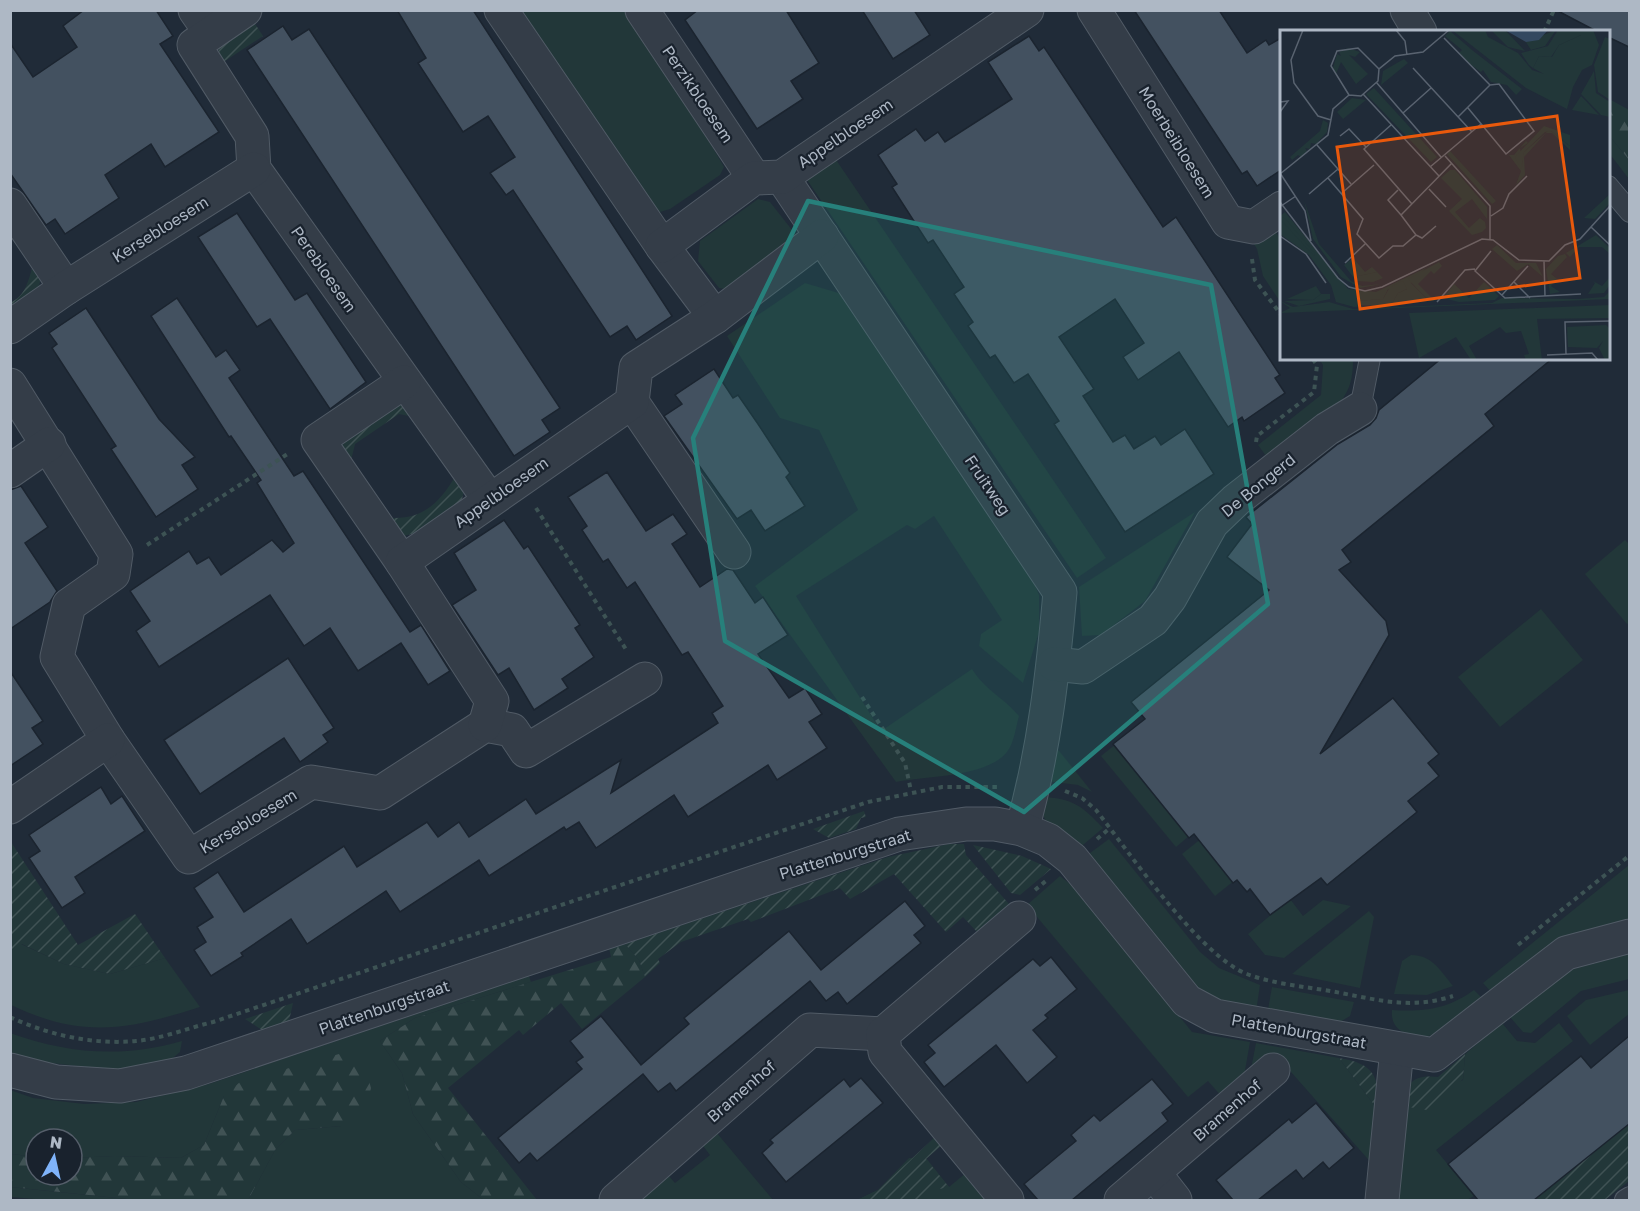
<svg xmlns="http://www.w3.org/2000/svg" width="1640" height="1211" font-family="'Golos Text',sans-serif">
<defs>
<pattern id="forest-firs" width="22" height="20" patternUnits="userSpaceOnUse" patternTransform="scale(1.5)"><rect width="22" height="20" fill="#223739"/><path d="M5 1l3.5 6h-7zM16 11l3.5 6h-7z" fill="#405254"/></pattern>
<pattern id="garden-furrows" width="10" height="10" patternUnits="userSpaceOnUse" patternTransform="scale(1.5)"><rect width="10" height="10" fill="#223739"/><path d="M-1 1l2-2M0 10L10 0M9 11l2-2" fill="none" stroke="#405254"/></pattern>
</defs>
<rect width="100%" height="100%" fill="#202b38"/>
<!-- green -->
<g fill="#223739">
<path d="M514,11H624L713,148L724,167L720,175L670,209L660,212L648,206Z"/>
<path d="M1609,135L1629,160V179L1609,153Z"/>
<path d="M826,145L1106,558L1077,578L797,165Z"/>
<path d="M758,199L770,202L796,235L793,253L739,291L719,288L698,261L700,241Z"/>
<path d="M1272,226L1281,240V303L1263,276L1257,249L1251,239Z"/>
<path d="M805,283L842,294L1028,568L1039,595V632L1023,683L979,646L981,634L1002,620L934,516L915,529L907,525L796,596L881,731L972,669C987,692 1002,696 1019,716C1016,727 1014,743 1007,752C987,777 927,776 896,782L755,586L858,510L819,430L780,418L727,336Z"/>
<path d="M1319,359H1353C1353,371 1352,384 1345,395C1335,415 1288,445 1269,460L1258,445L1321,395L1323,365Z"/>
<path d="M1195,512L1145,601L1101,635L1082,636L1079,587Z"/>
<path d="M1625,540L1630,545V622L1627,624L1585,574Z"/>
<path d="M1541,609L1583,660L1500,727L1458,677Z"/>
<path d="M1116,744L1189,836L1176,847L1101,756Z"/>
<path d="M1056,748L1060,752L1092,792L1078,785L1046,781Z"/>
<path d="M1041,797C1073,798 1082,806 1103,828L1077,850C1057,834 1039,824 1041,797Z"/>
<path d="M1202,838L1235,880L1215,896L1182,854Z"/>
<path d="M1109,839L1200,952L1219,968L1260,985L1256,1012L1235,1009L1199,991L1086,856Z"/>
<path d="M1629,865V923L1492,993L1483,983Z"/>
<path d="M1060,876L1076,889L1192,1032L1250,1042L1243,1082L1223,1098L1208,1081L1188,1097L1027,905Z"/>
<path d="M1290,899L1303,916L1323,900L1351,906L1284,958L1265,955L1248,934Z"/>
<path d="M1369,911L1374,917L1360,988L1292,974Z"/>
<path d="M21,944L64,964L110,974L165,958L200,1007C128,1030 82,1039 11,1005L10,951Z"/>
<path d="M1629,954V979L1581,991L1531,1033L1523,1032L1510,1017L1560,976L1574,969Z"/>
<path d="M1411,955C1432,955 1440,970 1453,986L1427,995L1394,994L1402,961Z"/>
<path d="M529,976L531,982L415,1018L380,1041L402,1073L413,1114L461,1182L484,1200H248L275,1150L295,1130L341,1126L224,1096L204,1145L181,1158L115,1156L72,1158V1139H36V1157L11,1154L10,1090L33,1098L84,1104L136,1102L209,1084Z"/>
<path d="M1272,987L1354,1002L1350,1016L1340,1022L1267,1015Z"/>
<path d="M1474,990L1484,1000C1463,1014 1426,1053 1401,1031C1394,1026 1391,1019 1392,1010C1424,1012 1448,1009 1474,990Z"/>
<path d="M1629,990V1014L1590,1045L1567,1016L1586,1000Z"/>
<path d="M1502,1023L1517,1041L1535,1043L1559,1023L1573,1041L1436,1150L1474,1196L1467,1200H1393L1402,1106L1463,1080L1465,1054Z"/>
<path d="M10,1033C68,1054 123,1058 182,1041L180,1052L169,1061L113,1070L25,1060L11,1054Z"/>
<path d="M1256,1043L1339,1058L1378,1110L1374,1166L1276,1055L1250,1074Z"/>
<path d="M711,1126L773,1200H621L661,1167L675,1183L710,1155L697,1138Z"/>
<path d="M909,1158H926L949,1187L966,1173L988,1200H857L878,1190Z"/>
<path d="M10,1187L137,1200H46L11,1197Z"/>
</g>
<!-- forest -->
<g fill="url(#forest-firs)">
<path d="M1609,99L1629,110V160L1609,135Z"/>
<path d="M625,944L639,960L645,977L582,1029L561,1003L523,1035L519,1030L448,1088L537,1200H484L461,1182L413,1114L402,1073L380,1041L415,1018L611,957L609,948Z"/>
<path d="M346,1052L363,1060L371,1088L366,1111L341,1126L295,1130L275,1150L248,1200H137L11,1187V1154L36,1157V1175H72V1158L115,1156L181,1158L204,1145L224,1096L240,1082Z"/>
</g>
<!-- garden -->
<g fill="url(#garden-furrows)">
<path d="M250,16L263,36L222,63L218,48Z"/>
<path d="M33,265L42,270L39,287L11,312V302C25,297 29,279 33,265Z"/>
<path d="M396,401H407L414,417L399,414L355,444L351,460L342,448L346,436Z"/>
<path d="M456,475L465,480C464,486 464,493 462,499C453,519 422,533 402,536L380,506L393,518C424,519 441,501 456,475Z"/>
<path d="M864,811L866,817L861,818L856,829L829,838L813,829Z"/>
<path d="M11,842L78,945L135,914L165,958L110,974L64,964L22,944L11,951Z"/>
<path d="M949,844H964L966,855L1009,904L1008,912L978,933L963,917L946,932L894,874L850,899L840,888L751,922L748,919L681,942L658,959L660,963L645,977L639,960L625,944L888,857Z"/>
<path d="M973,845L1022,856L1051,869L1020,895L1011,893Z"/>
<path d="M293,1003L289,1021L262,1030L245,1019Z"/>
<path d="M1465,1054L1463,1079L1427,1110L1402,1106C1406,1083 1413,1074 1438,1077Z"/>
<path d="M1339,1058C1375,1064 1379,1076 1378,1110Z"/>
<path d="M1629,1124V1181L1605,1200H1534Z"/>
<path d="M935,1137L942,1145L926,1159L949,1187L930,1191L919,1200H857L878,1190Z"/>
</g>
<!-- building -->
<g fill="#435160" stroke="#1b242f" stroke-width="1.5">
<path d="M84,10H156L173,36L160,44L219,132L165,167L151,144L105,175L119,198L65,234L55,219L46,225L10,173V43L33,77L77,47L63,26Z"/>
<path d="M397,10H473L672,316L636,340L627,326L610,337L513,190L506,195L490,173L515,157L488,116L463,132L418,63L426,58Z"/>
<path d="M698,10H786L819,63L791,81L803,99L757,129L685,20Z"/>
<path d="M862,10H914L930,35L893,59Z"/>
<path d="M1134,10H1219L1247,53L1266,40L1269,45L1281,38V170L1257,186L1247,171L1242,174Z"/>
<path d="M1556,10H1629V47L1608,37V32H1598Z"/>
<path d="M283,26L292,40L309,29L560,408L542,420L550,432L514,456L247,50Z"/>
<path d="M1029,36L1039,51L1044,47L1163,227L1176,217L1280,375L1275,378L1285,393L1244,421L1242,417L1228,427L1179,352L1138,380L1123,357L1144,343L1115,299L1059,337L1094,389L1083,396L1113,442L1125,435L1134,449L1155,436L1161,445L1185,429L1214,474L1125,532L1054,424L1059,421L1028,374L1014,383L995,355L990,358L968,326L973,322L954,294L964,287L933,240L928,243L892,187L897,184L878,155L916,129L925,141L938,132L945,142L1012,99L988,62Z"/>
<path d="M237,213L295,300L307,293L366,382L330,409L270,319L257,327L198,237Z"/>
<path d="M177,298L216,357L226,350L240,370L229,378L294,476L303,471L410,632L421,625L450,671L428,685L401,643L358,671L330,628L304,646L270,595L159,667L136,631L150,621L130,591L189,551L197,564L209,557L221,575L272,540L283,552L294,543L257,483L261,480L231,436L229,437L151,316Z"/>
<path d="M86,308L159,419L195,457L182,465L198,489L156,517L111,449L116,446L52,348L57,344L49,333Z"/>
<path d="M1442,358H1553L1485,414L1494,426L1342,550L1351,562L1339,570L1386,621L1389,635L1320,754L1393,698L1439,754L1428,763L1439,776L1408,801L1417,812L1327,885L1321,878L1270,915L1250,889L1247,892L1237,880L1233,883L1194,834L1189,838L1113,744L1145,719L1131,702L1269,590L1227,557L1252,524L1246,517L1338,444L1370,425L1376,418L1379,410Z"/>
<path d="M714,369L733,398L738,395L758,424L790,473L786,477L805,506L765,531L751,510L737,519L664,416L682,404L675,395Z"/>
<path d="M607,472L646,531L673,514L687,534L672,544L700,587L727,569L733,570L755,603L763,597L788,635L758,654L789,698L805,688L822,714L809,722L827,748L777,780L768,765L688,817L674,795L596,848L579,822L566,830L564,827L489,876L479,860L400,912L386,891L307,944L291,919L241,953L243,956L211,976L194,950L206,942L197,927L213,917L194,888L218,872L244,912L344,846L357,867L427,822L438,837L459,822L469,837L526,799L536,814L621,760L611,793L718,723L712,713L723,706L688,652L682,655L635,582L627,588L608,559L603,562L582,530L587,526L568,497Z"/>
<path d="M21,486L48,527L25,543L57,591L50,602L10,629V490Z"/>
<path d="M504,520L524,549L528,546L580,625L575,628L594,657L562,679L568,688L534,710L509,668L498,675L452,605L476,590L454,553Z"/>
<path d="M288,658L334,728L323,735L328,742L300,762L284,738L200,794L164,740Z"/>
<path d="M10,671L43,721L32,728L43,744L10,766Z"/>
<path d="M101,787L111,804L122,796L145,831L75,877L85,893L62,908L29,858L40,851L29,835Z"/>
<path d="M905,901L925,926L914,935L921,943L847,1004L838,992L826,1001L810,981L676,1091L670,1083L658,1092L643,1074L537,1161L530,1153L519,1163L498,1138L582,1069L576,1062L583,1057L570,1041L601,1016L641,1065L689,1024L684,1018L789,931L821,970Z"/>
<path d="M1051,957L1077,989L1045,1015L1048,1018L1033,1030L1057,1057L1027,1083L996,1045L944,1087L924,1062L935,1053L928,1045L1033,959L1040,966Z"/>
<path d="M1629,1036V1124L1534,1200H1478L1448,1164L1581,1056L1591,1068Z"/>
<path d="M861,1078L883,1103L786,1182L762,1153L773,1143L770,1140L844,1079L850,1087Z"/>
<path d="M1152,1079L1173,1104L1162,1113L1168,1121L1072,1200H1038L1024,1184L1076,1141L1071,1135L1094,1115L1100,1121Z"/>
<path d="M1316,1103L1354,1148L1329,1169L1323,1162L1303,1179L1296,1170L1258,1200H1233L1216,1180L1289,1119L1292,1123Z"/>
</g>
<g fill="none" stroke-linecap="round" stroke-linejoin="round">
<defs>
<g id="service">
<path d="M1608,186L1630,212"/>
<path d="M1360,409L1370,358"/>
<path d="M1625,1200L1630,1197"/>
</g>
<g id="minor">
<path d="M195,10L211,33"/>
<path d="M245,10L194,45L252,136L254,169L489,499"/>
<path d="M501,10L662,246L715,317"/>
<path d="M642,10L754,178"/>
<path d="M1094,10L1228,222L1254,227L1282,208"/>
<path d="M1407,10L1420,32"/>
<path d="M782,177L1060,592C1053,672 1044,752 1022,829"/>
<path d="M10,205L66,288"/>
<path d="M662,246L754,178L782,177L1027,10"/>
<path d="M10,327L66,288L254,169"/>
<path d="M10,385L116,554L113,574L69,605L57,657L108,740L189,857L311,782L380,793L485,725L512,730L526,751L645,679"/>
<path d="M632,402L734,552"/>
<path d="M10,471L49,444"/>
<path d="M402,562L318,440L404,382"/>
<path d="M1054,664L1083,667L1153,620L1170,598L1212,523L1236,500L1327,429L1360,409"/>
<path d="M485,725L492,701L402,562L632,402L636,368L715,317L822,236"/>
<path d="M10,807L108,740"/>
<path d="M1154,1173L1175,1200"/>
<path d="M616,1200L810,1030L883,1034"/>
<path d="M1007,1200L885,1052L883,1034L1019,918"/>
<path d="M1121,1200L1273,1070"/>
<path d="M1382,1200L1397,1049"/>
</g>
<path id="tertiary" d="M10,1070L56,1082L120,1086L186,1073L899,834L966,824H995L1022,829L1048,840L1072,859L1187,1001L1215,1016L1434,1055L1566,953L1630,936"/>
</defs>
<!-- service casing -->
<use href="#service" stroke="#515b66" stroke-width="22"/>
<!-- minor casing -->
<use href="#minor" stroke="#515b66" stroke-width="35"/>
<!-- tertiary casing -->
<use href="#tertiary" stroke="#515b66" stroke-width="35"/>
<!-- path -->
<g stroke="#3d5354" stroke-width="4" stroke-dasharray="4.5 4.5" stroke-linecap="butt">
<path d="M1544,32L1554,10"/>
<path d="M1252,259L1255,280L1282,316"/>
<path d="M1256,442L1257,436L1314,392L1317,365L1312,358"/>
<path d="M536,508L627,651"/>
<path d="M147,545L289,453"/>
<path d="M862,697L905,763L911,791"/>
<path d="M1065,791L1082,798L1096,810C1129,852 1200,956 1247,974C1276,985 1311,987 1341,993C1382,1001 1413,1009 1453,996"/>
<path d="M1097,839L1110,828"/>
<path d="M1035,890L1047,880"/>
<path d="M1518,945L1630,855"/>
<path d="M10,1017C48,1035 94,1045 136,1041C161,1039 188,1028 213,1022L868,802L942,787H1001"/>
</g>
<!-- service -->
<use href="#service" stroke="#343d48" stroke-width="20"/>
<!-- minor -->
<use href="#minor" stroke="#343d48" stroke-width="33"/>
<!-- tertiary -->
<use href="#tertiary" stroke="#343d48" stroke-width="33"/>
</g>
<!-- marked area -->
<path fill="#27807b" fill-opacity="0.2" stroke="#27807b" stroke-width="4.5" stroke-linejoin="round" d="M808,201L1211,285L1268,604L1024,812L725,641L693,438Z"/>
<g text-anchor="middle" dominant-baseline="central" stroke-width="4.5" stroke-linejoin="round" paint-order="stroke">
<!-- street labels -->
<g font-size="16" fill="#aeb8c5" stroke="#19222d">
<text transform="translate(698 94) rotate(56)">Perzikbloesem</text>
<text transform="translate(845 133) rotate(-34)">Appelbloesem</text>
<text transform="translate(1177 142) rotate(58)">Moerbeibloesem</text>
<text transform="translate(160 229) rotate(-32)">Kersebloesem</text>
<text transform="translate(324 269) rotate(55)">Perebloesem</text>
<text transform="translate(988 485) rotate(56)">Fruitweg</text>
<text transform="translate(1258 485) rotate(-39)">De Bongerd</text>
<text transform="translate(501 492) rotate(-35)">Appelbloesem</text>
<text transform="translate(248 821) rotate(-31)">Kersebloesem</text>
<text transform="translate(845 854) rotate(-17)">Plattenburgstraat</text>
<text transform="translate(384 1007) rotate(-19)">Plattenburgstraat</text>
<text transform="translate(1299 1031) rotate(10)">Plattenburgstraat</text>
<text transform="translate(741 1091) rotate(-41)">Bramenhof</text>
<text transform="translate(1227 1110) rotate(-41)">Bramenhof</text>
</g>
</g>
<!-- overview -->
<g transform="translate(1280 30)">
<rect width="330" height="330" fill="#202b38"/>
<path d="M172,0H205L208,7L238,23L252,40L264,44L253,38L259,26L272,27L279,15L301,5V0H313L319,15L312,35L302,40L293,57L287,79L246,58ZM211,0H225L245,21L228,17ZM276,0L265,16L251,20L246,12ZM170,1L192,20L242,59L236,65L227,55L211,52L203,40L201,42L187,32L179,23L182,20L165,6ZM325,7L330,9V70L318,62L314,35ZM68,18L80,22L75,27L69,25L88,44L76,54L61,32L56,44L53,38L57,24L61,26L59,22ZM124,29L128,33L101,55L103,41ZM314,41L316,63L330,72V87L321,85L301,64ZM94,58L157,127L151,132L86,64ZM301,66L304,69L319,85L292,80ZM72,68L86,70L63,89L57,82ZM43,90L48,93L47,102L36,114L31,113L30,119L25,118L27,121L21,127L18,125L12,130L10,127L40,101ZM268,101H271L290,116V120L272,103H266L244,127L245,145L236,155L241,141L229,125H234L246,111L248,113L240,118L243,137L242,128L244,122ZM170,121L216,171L212,174L167,124ZM170,140H175L207,177V189L192,169L175,182L189,198L200,188L205,192L206,198L202,202L192,205L169,181L182,169L161,148ZM330,164V173L315,189L304,188ZM24,170L39,214L71,251L82,256L101,254L80,258L61,247L33,209ZM5,182L68,259L96,262L146,238L131,253L149,271L74,277L56,272L51,255L29,225L0,204V186ZM108,259H127L118,263L111,275L78,276V271L103,269ZM316,205L330,218V224L322,217H299L290,227L286,223ZM217,215L236,233H256L263,247L248,234L237,241L212,219ZM285,224L287,227L271,244L277,249L271,256L280,262L270,264L266,239L278,226ZM97,242L103,248L93,252L77,251L73,247ZM330,247V255L324,263L308,264L315,253L313,251L322,256ZM204,252L219,266L215,270L179,272L163,268L174,254L189,268ZM330,261V269L0,283L10,278L0,271L13,277L49,272L73,279L212,273L222,268L298,269L324,267ZM41,264H50V269L19,276L4,271L33,270ZM330,275V288L257,289L262,330H246L244,325L249,324L241,301L226,303L220,297L189,316L197,330H191L176,307L139,328L129,283Z" fill="#223739" fill-rule="evenodd"/>
<path d="M278,0H301V5L279,15L271,27L259,26L253,38L249,35L241,23L268,16ZM264,96L290,105V116L271,101L265,102L244,122L241,139L235,127ZM4,187L35,224L34,226L0,189ZM159,232L162,236L154,244L151,241L138,254L155,271H149L128,249ZM123,251L127,259L118,263L111,275H76L78,271L103,269L110,257ZM36,256L41,264L33,270L7,269Z" fill="#223739"/>
<path d="M73,228L85,242L92,237L97,242L73,247L64,235ZM326,295L330,299V330H325L319,318L323,311L317,318L288,317L287,297Z" fill="#223739"/>
<path d="M225,0H268L259,10L246,12Z" fill="#334860"/>
<path fill="none" stroke="#596370" stroke-width="1.5" d="M23,0L11,30L14,53L38,86L51,90M116,0L125,11L127,25M164,8L210,55L219,54L254,101L226,124L188,78M133,38L192,102M96,52L161,127M83,64L159,146M69,65L51,36L57,21L78,18L99,39M0,72L8,71L0,82M123,83L151,58M178,87L210,55M111,95L84,119L132,174M60,106L69,99L86,117M37,115L71,154M165,126L210,176V209M150,137L201,94M0,143L25,181L31,211M0,144L48,105L53,79L69,65L81,66L98,51L99,39L115,26L143,22L169,0M48,148L83,189L77,204L99,228L113,216H123L136,205L142,208L156,196M149,159L166,177M118,160L108,170L121,185M62,163L94,135M29,164L58,139M0,172L58,248L69,257L85,261L102,257L202,209L213,210L239,230L269,231L285,215L300,209L330,176M1,176L16,166M211,186L223,178L229,164L247,146M311,197L330,215M136,205L121,185L172,133M0,206L26,224L46,253M211,221L195,241L225,268L301,264M264,231L265,266M65,233L85,214M234,252L250,268M222,265L248,236M157,272L185,240L195,239M286,324L285,292L330,291M267,325L312,323L318,330"/>
<path fill="#e8590c" fill-opacity="0.15" stroke="#e8590c" stroke-width="3" d="M277,86L300,248L80,279L57,117Z"/>
<rect width="330" height="330" fill="none" stroke="#aeb8c5" stroke-width="3"/>
</g>
<!-- border -->
<rect width="1640" height="1211" fill="none" stroke="#aeb8c5" stroke-width="24"/>
<!-- north arrow -->
<g transform="translate(54 1157) rotate(8)"><circle r="28" fill="#19222d" stroke="#555e6a" stroke-width="1.5"/>
<path d="M0-4.5L10 22L0 15L-10 22Z" fill="#7fb3f9"/>
<text y="-9" font-size="16" font-weight="bold" text-anchor="middle" fill="#aeb8c5">N</text>
</g>
</svg>
